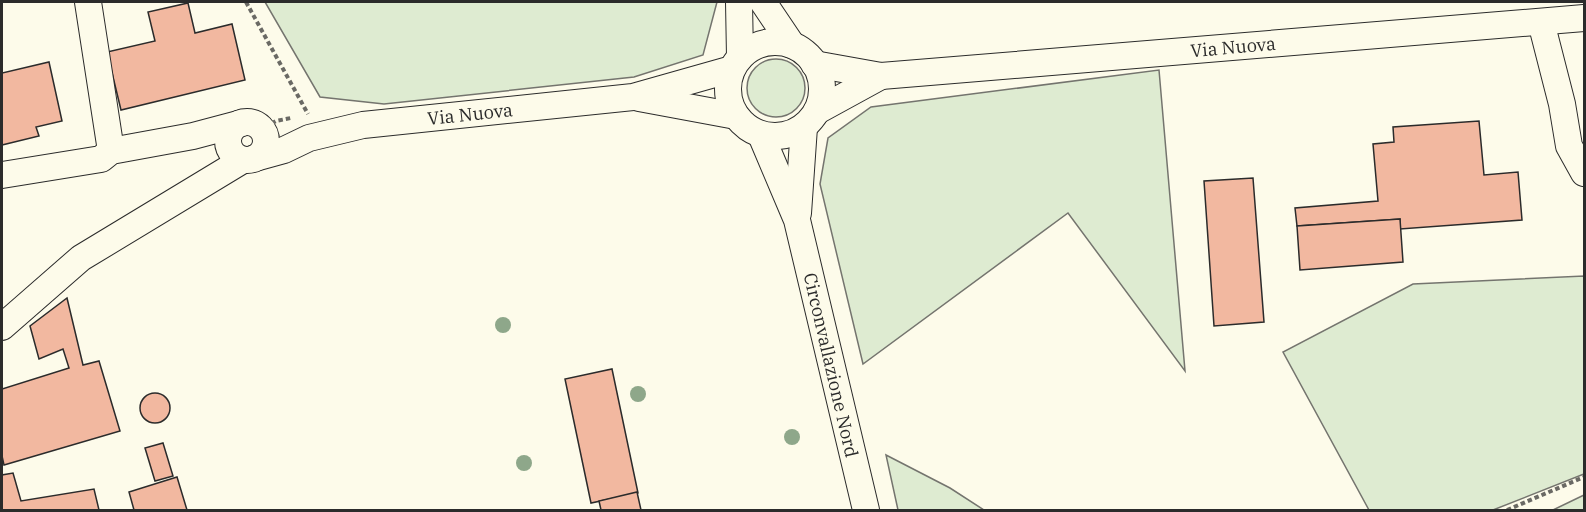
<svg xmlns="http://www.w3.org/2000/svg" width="1586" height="512" font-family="'IBM Plex Serif',serif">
<rect width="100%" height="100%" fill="#fdfbea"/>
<!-- green -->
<g fill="#deebd1" stroke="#74746e" stroke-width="1.5">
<path d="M265,2H717L703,55L634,77L384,104L320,97Z"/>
<circle cx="776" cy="88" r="29"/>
<path d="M1159,70L1185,371L1068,213L863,364L820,184L828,138L871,107Z"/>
<path d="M1584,276V474L1493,510H1369L1283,352L1413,284Z"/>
<path d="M886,455L950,488L984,510H898Z"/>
<path d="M1584,495V510H1553Z"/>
</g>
<!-- building -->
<g fill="#f2b8a0" stroke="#2b2b2b" stroke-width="1.5">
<path d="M188,3L195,33L232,24L245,80L121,110L107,52L155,41L148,12Z"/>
<path d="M49,62L62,121L36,127L39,136L2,145V73Z"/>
<path d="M1479,121L1484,175L1518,172L1522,220L1400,229V219L1297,226L1295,208L1378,201L1373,144L1394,142L1393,127Z"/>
<path d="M1253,178L1264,322L1214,326L1204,181Z"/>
<path d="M1400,219L1403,262L1300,270L1297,226Z"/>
<path d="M67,298L83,365L99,361L120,431L4,465L2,456V389L69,368L63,349L39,359L30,326Z"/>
<path d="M612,369L638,493L591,503L565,379Z"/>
<circle cx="155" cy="408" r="15"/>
<path d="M163,443L173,476L155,481L145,448Z"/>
<path d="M13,473L21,501L94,489L99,510H2V475Z"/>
<path d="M177,477L187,510H134L129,492Z"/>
<path d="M637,492L641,510H601L599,501Z"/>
</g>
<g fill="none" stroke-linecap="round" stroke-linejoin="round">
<defs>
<g id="minor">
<path d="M88,2L111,151"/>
<path d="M739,2L740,57"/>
<path d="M763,2L792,45"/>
<path d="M1541,22L1562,104L1569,146L1584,173"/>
<circle cx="775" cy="89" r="47"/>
<path d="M814,64L881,76L1584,18"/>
<path d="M639,98L736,116"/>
<path d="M817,111L881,76"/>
<circle cx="247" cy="141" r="19"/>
<path d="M761,135L797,220L866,510"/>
<path d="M255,158L284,150L309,138L363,125L633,97L732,69"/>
<path d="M2,175L101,159L111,151L193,136L242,123"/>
<path d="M798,213L804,127"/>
<path d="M2,327L81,258L243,160"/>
</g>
</defs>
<!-- minor casing -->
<use href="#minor" stroke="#2b2b2b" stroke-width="28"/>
<!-- path -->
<g stroke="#6a6964" stroke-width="4" stroke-dasharray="4.5 3" stroke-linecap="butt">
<path d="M246,2L308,114"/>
<path d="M265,127L276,121L291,118"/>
<path d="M1507,510L1584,477"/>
</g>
<!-- minor -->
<use href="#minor" stroke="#fdfbea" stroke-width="26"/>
</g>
<!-- trees -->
<g fill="#8ea78a">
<circle cx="503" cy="325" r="8"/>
<circle cx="638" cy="394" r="8"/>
<circle cx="792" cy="437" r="8"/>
<circle cx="524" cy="463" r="8"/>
</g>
<g text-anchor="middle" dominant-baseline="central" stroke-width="4.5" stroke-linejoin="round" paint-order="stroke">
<!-- street labels -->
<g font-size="18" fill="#2b2b2b" stroke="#fdfbea">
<text transform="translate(1233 47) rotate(-5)">Via Nuova</text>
<text transform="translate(470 114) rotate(-6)">Via Nuova</text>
<text transform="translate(831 365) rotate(77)">Circonvallazione Nord</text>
</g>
</g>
<!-- border -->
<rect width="1586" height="512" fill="none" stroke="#2b2b2b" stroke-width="6"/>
</svg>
